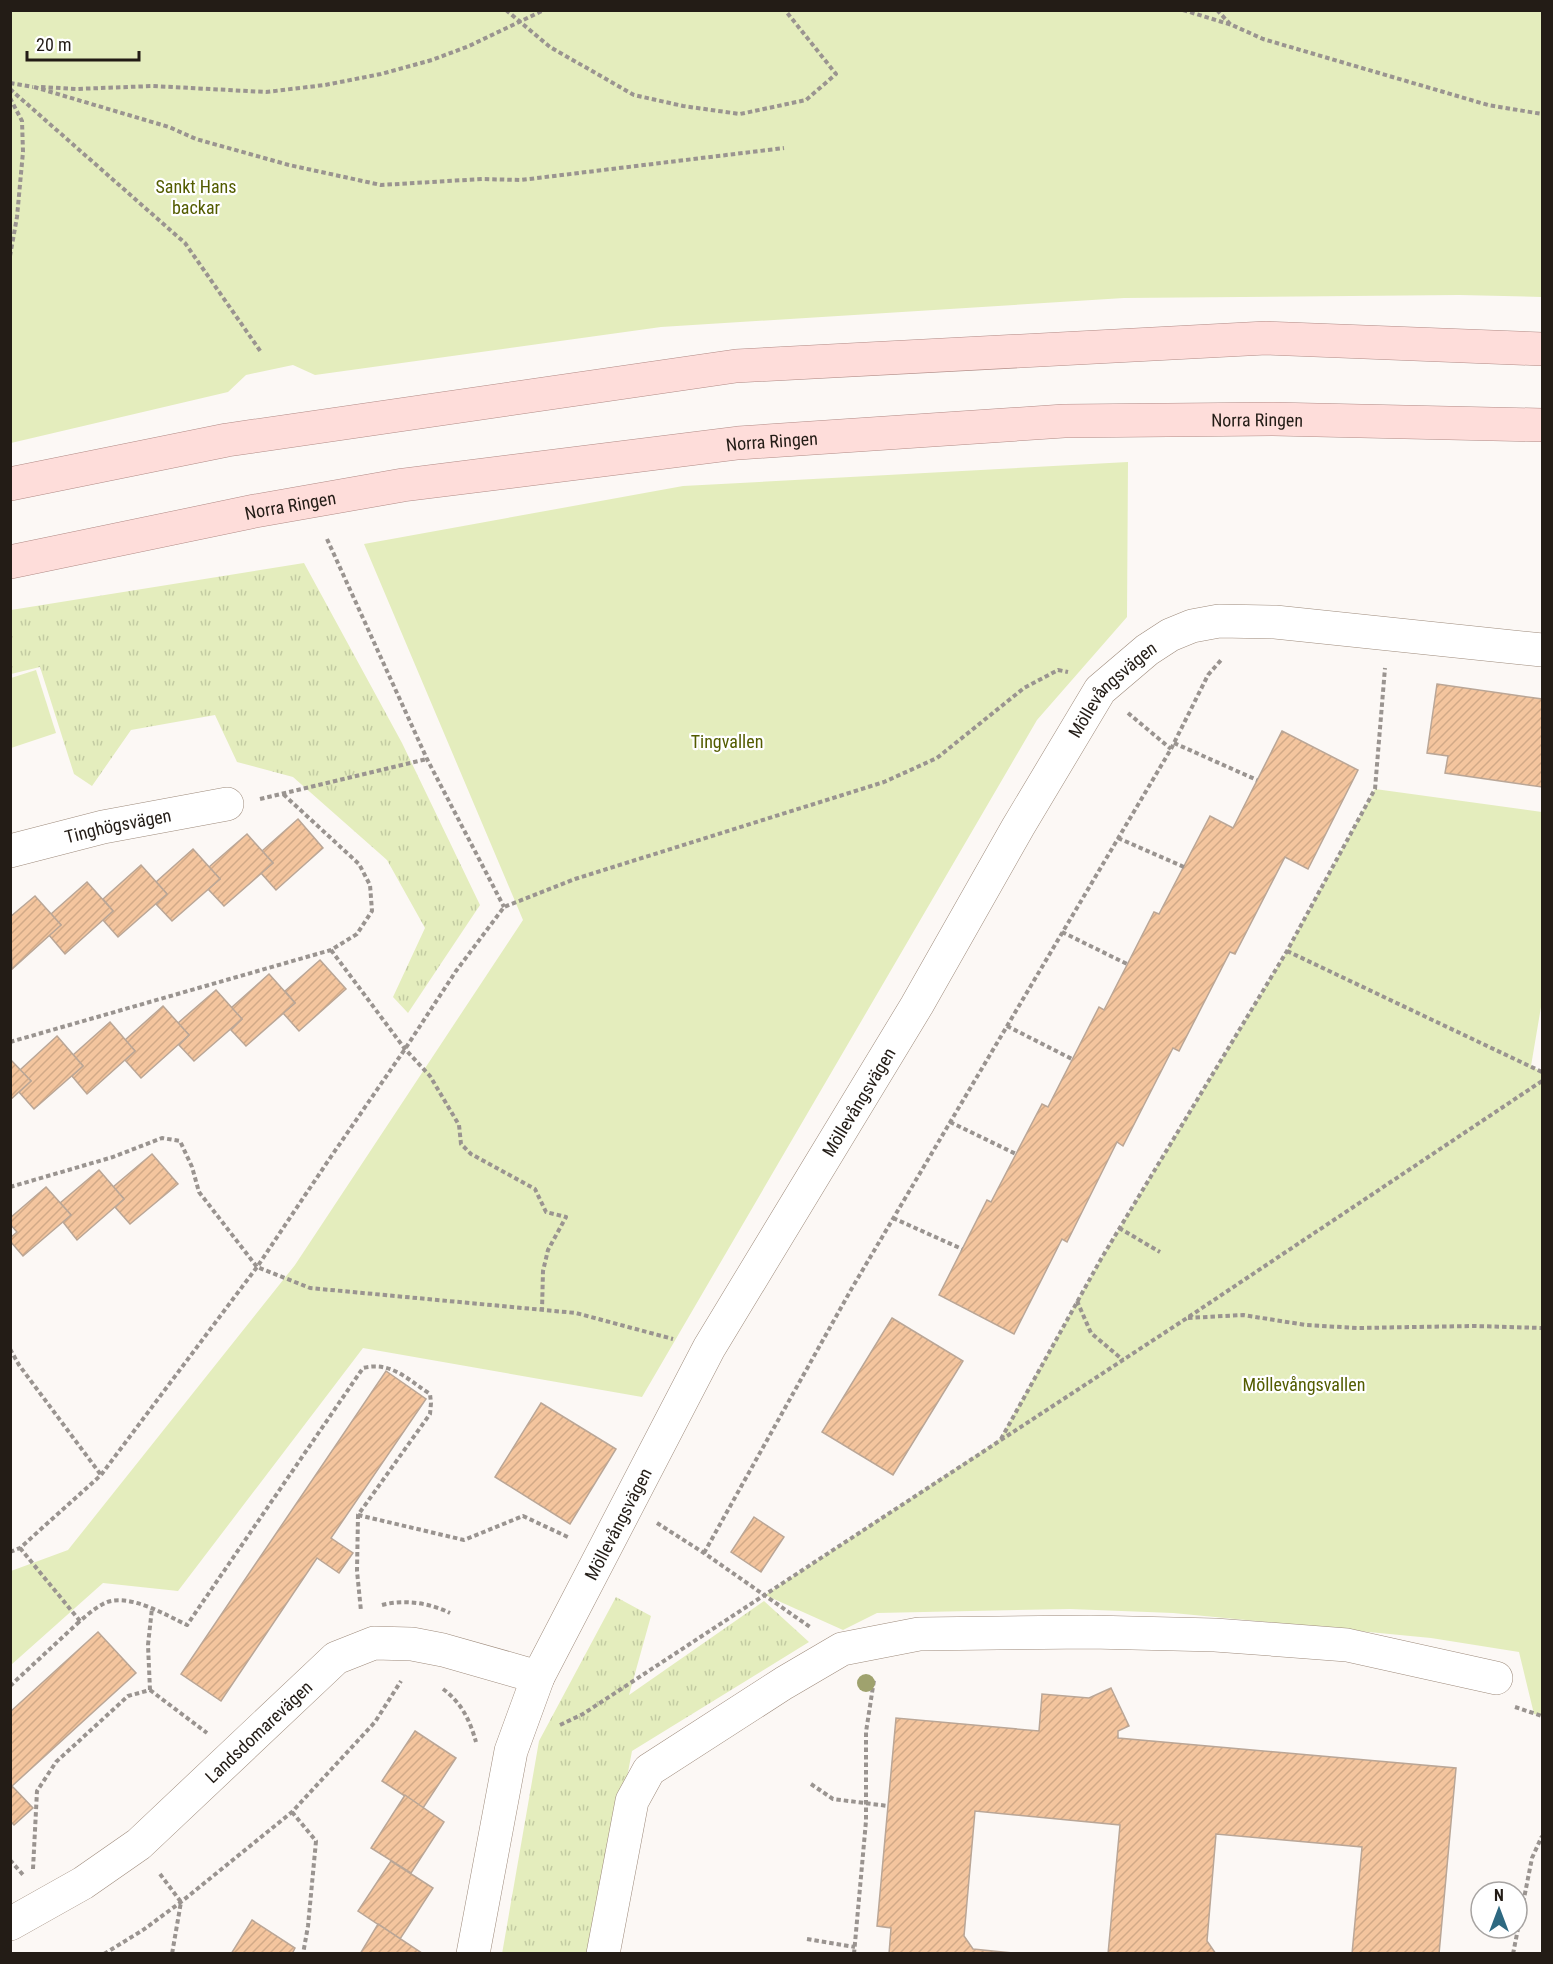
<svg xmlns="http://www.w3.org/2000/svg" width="1553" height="1964" font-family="'Roboto Condensed',sans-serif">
<defs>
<pattern id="grass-tufts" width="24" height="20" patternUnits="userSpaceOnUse" patternTransform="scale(1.5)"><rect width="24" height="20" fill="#e4edbd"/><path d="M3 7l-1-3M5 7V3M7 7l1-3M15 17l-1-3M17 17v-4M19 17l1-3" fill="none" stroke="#c3cba2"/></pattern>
<pattern id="building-hatch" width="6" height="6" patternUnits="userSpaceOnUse" patternTransform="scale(1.5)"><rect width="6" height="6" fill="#f4c59e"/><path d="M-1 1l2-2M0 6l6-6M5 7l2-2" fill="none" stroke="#d1a987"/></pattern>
</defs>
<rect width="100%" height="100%" fill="#fcf8f5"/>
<!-- grass -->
<g fill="url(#grass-tufts)">
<path d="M304,563L402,743L480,905L408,1013L393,997L425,928L387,860L293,777L237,762L215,715L131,730L92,786L74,774L40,667L11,674V610Z"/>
<path d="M616,1597L651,1616L629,1695L764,1601L809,1642L632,1751L594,1953L502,1954L539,1741Z"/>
</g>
<!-- park -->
<g fill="#e4edbd">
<path d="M10,11H1542V297L1459,295L1124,298L661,327L315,375L293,365L246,375L228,392L11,443Z"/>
<path d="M1128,462L1127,617L1037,720L642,1397L363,1348L178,1591L103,1583L11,1665V1571L68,1550L295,1265L523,920L364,544L683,486Z"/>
<path d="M36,670L56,733L11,748V678Z"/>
<path d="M1375,789L1542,812V1001L1531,1066L1542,1072V1716L1534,1714L1519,1652L1431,1638L1173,1613L1070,1609L877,1613L843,1630L765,1595L1000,1439L1101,1259L1287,951Z"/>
</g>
<!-- building -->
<g fill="url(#building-hatch)" stroke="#baa696" stroke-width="1.5">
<path d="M1437,684L1542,699V787L1445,773L1448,756L1427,753Z"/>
<path d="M1282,731L1358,770L1308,869L1285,857L1235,954L1230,952L1179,1051L1173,1048L1123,1146L1117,1142L1067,1242L1062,1239L1014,1334L939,1295L987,1200L991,1202L1042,1104L1048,1107L1099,1007L1104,1010L1154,912L1159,914L1210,816L1233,828Z"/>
<path d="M298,819L323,848L276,890L261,873L273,863L262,851Z"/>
<path d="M247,834L273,863L224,906L208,889L220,879L209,867Z"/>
<path d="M193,849L220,879L172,921L156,904L167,894L156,882Z"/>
<path d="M141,865L167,894L118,937L103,920L113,911L103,899Z"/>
<path d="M87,882L113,911L65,954L49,935L61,925L51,914Z"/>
<path d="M35,896L61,925L12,969L10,917Z"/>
<path d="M320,960L346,989L299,1031L283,1013L295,1003L285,991Z"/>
<path d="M269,974L295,1003L246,1046L231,1030L242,1019L231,1008Z"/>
<path d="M216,990L242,1019L194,1061L179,1045L189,1035L178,1023Z"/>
<path d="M163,1006L189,1035L141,1078L125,1060L135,1051L125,1040Z"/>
<path d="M110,1022L135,1051L87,1094L72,1076L83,1066L73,1055Z"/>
<path d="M57,1036L83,1066L34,1109L19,1092L31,1081L20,1070Z"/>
<path d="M10,1059L31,1081L10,1100Z"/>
<path d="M152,1154L178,1184L130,1224L115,1207L124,1199L113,1187Z"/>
<path d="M99,1170L124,1199L77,1240L63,1222L71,1215L60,1203Z"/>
<path d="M46,1187L71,1215L23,1256L10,1241V1238L17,1232L10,1224V1218Z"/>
<path d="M892,1318L963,1361L893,1475L822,1432Z"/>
<path d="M386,1371L426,1399L331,1538L353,1553L339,1573L317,1558L221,1701L181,1674Z"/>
<path d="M541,1403L616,1449L570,1524L495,1477Z"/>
<path d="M754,1517L784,1537L761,1572L731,1552Z"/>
<path d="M98,1632L136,1673L12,1786L33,1808L14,1825L10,1821V1712Z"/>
<path d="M1111,1688L1129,1726L1118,1731V1738L1456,1768L1439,1954H1352L1362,1847L1216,1834L1207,1941L1216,1954H1108L1120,1825L975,1811L964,1936L973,1949L1024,1954H889L891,1928L877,1926L896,1718L1039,1731L1042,1694L1089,1698Z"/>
<path d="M415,1731L456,1758L423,1808L382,1781Z"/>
<path d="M405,1795L444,1822L411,1873L371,1848Z"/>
<path d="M391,1861L433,1888L400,1939L358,1911Z"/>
<path d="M252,1920L295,1948L292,1954H231Z"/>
<path d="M378,1924L422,1953L421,1954H360Z"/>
</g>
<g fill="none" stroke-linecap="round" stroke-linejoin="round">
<defs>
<g id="minor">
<path id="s1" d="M10,851L103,827L227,804"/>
<path id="s2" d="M10,1924L83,1883L139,1844L336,1658L374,1643L412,1644L443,1650L538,1677"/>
<path id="s3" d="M473,1954L511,1751L538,1677L709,1348L917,1005L1018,827L1100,690L1147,650L1170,635L1192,626L1219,621L1275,622L1542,650"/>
<path d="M603,1954L632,1801L649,1770L784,1683L842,1649L919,1634L1091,1632L1215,1635L1347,1645L1496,1678"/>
</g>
<g id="major">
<path d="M10,484L227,440L736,366L1266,338L1542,349"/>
<path id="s4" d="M10,562L255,511L403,485L738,443L1064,421L1273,419L1542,425"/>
</g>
</defs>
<!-- minor casing -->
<use href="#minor" stroke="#9e8b7c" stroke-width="34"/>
<!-- major casing -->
<use href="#major" stroke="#b18b86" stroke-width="34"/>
<!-- path -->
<g stroke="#9a9490" stroke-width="4" stroke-dasharray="4.5 3" stroke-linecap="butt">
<path d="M506,10L550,47L634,95L683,106L740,114L806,100L836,74L785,10"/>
<path d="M1183,10L1232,25L1263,39L1488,105L1542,114"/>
<path d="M1217,10L1231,25"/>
<path d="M10,83L33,87"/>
<path d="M34,87L169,127L196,139L289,165L381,185L482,179L521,180L784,148"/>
<path d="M41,87L76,89L153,86L266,92L325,85L381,74L432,60L469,46L544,10"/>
<path d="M10,89L185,243L261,352"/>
<path d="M10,98L22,121L23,152L17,217L10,256"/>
<path d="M327,539L427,759L504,907"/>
<path d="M1128,713L1171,749"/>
<path d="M1174,743L1257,780"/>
<path d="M260,799L427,759"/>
<path d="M1118,838L1184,867"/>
<path d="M1062,932L1127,964"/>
<path d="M331,950L405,1049L430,1076L459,1125L461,1144L471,1154L535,1189L546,1212L566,1217L548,1250L543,1271L542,1310"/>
<path d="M1287,951L1542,1072"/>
<path d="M1007,1026L1072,1059"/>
<path d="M10,1042L331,950L357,934L372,911L370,885L359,864L283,794"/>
<path d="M950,1122L1016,1154"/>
<path d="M10,1187L113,1157L162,1138L180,1141L192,1167L199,1192L257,1267L310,1288L576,1313L673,1339"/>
<path d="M893,1218L962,1249"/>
<path d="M1119,1228L1160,1252"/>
<path d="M1077,1301L1091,1333L1123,1360"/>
<path d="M1188,1318L1243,1315L1306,1325L1357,1328L1475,1326L1542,1328"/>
<path d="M10,1349L19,1365L101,1475"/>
<path d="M1001,1439L1101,1259L1287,951L1375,789L1385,668"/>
<path d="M358,1515L464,1540L523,1516L570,1538"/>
<path d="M657,1523L704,1553L810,1627"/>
<path d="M20,1548L80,1621C87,1615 95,1608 103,1604C126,1591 166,1615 187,1625L363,1368C391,1361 407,1379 430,1394L431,1403L430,1414L358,1515L357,1571L361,1611"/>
<path d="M10,1552L20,1548L101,1475L257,1267L328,1161L405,1049L456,971L504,907L575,879L884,782L937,758L1024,688L1058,670L1068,672"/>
<path d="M704,1553L852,1288L1171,749L1208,675L1222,659"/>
<path d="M382,1605C404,1599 430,1603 450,1613"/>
<path d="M10,1686L80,1621"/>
<path d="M443,1689C462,1703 470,1721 476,1742"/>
<path d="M150,1690L148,1645L152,1608"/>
<path d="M150,1690L207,1733"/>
<path d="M1515,1707L1542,1716"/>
<path d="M560,1725L583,1714L1187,1318L1542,1081"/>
<path d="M811,1784L833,1799L888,1806"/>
<path d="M292,1812L316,1841L308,1926L303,1954"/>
<path d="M10,1860L24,1876"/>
<path d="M33,1869L37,1791L56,1762L128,1696L150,1690"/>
<path d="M160,1874L181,1902L172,1954"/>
<path d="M807,1939L855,1947"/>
<path d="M104,1954L143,1930L181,1902L292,1812L375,1722L401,1681"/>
<path d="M854,1954L866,1821V1732L874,1680"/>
<path d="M1513,1954L1532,1858L1542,1836"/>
</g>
<!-- minor -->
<use href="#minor" stroke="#fff" stroke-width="33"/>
<!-- major -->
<use href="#major" stroke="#feddda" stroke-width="33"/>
</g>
<!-- trees -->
<circle fill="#9fa26e" cx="866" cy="1683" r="9"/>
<g text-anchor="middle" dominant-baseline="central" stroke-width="4.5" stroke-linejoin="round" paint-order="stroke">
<!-- park labels -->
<g font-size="18" fill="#535c00" stroke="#fff">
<text x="196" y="186">Sankt Hans<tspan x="196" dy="21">backar</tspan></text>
<text x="727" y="741">Tingvallen</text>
<text x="1304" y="1384">Möllevångsvallen</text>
</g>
<!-- street labels -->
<g font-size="18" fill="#231c16" stroke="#fff">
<text stroke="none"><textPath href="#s4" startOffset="1258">Norra Ringen</textPath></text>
<text stroke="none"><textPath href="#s4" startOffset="772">Norra Ringen</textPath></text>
<text stroke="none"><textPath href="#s4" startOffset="286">Norra Ringen</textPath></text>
<text stroke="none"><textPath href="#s3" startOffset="1430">Möllevångsvägen</textPath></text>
<text stroke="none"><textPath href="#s1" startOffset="111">Tinghögsvägen</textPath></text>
<text stroke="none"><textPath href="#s3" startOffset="944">Möllevångsvägen</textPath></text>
<text stroke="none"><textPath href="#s3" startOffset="458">Möllevångsvägen</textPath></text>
<text stroke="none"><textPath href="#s2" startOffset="316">Landsdomarevägen</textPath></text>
</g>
</g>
<!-- border -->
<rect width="1553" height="1964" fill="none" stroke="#231c16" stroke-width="24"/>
<!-- north arrow -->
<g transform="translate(1499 1910)"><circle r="28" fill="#ffffff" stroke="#a7a4a2" stroke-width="1.5"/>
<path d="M0-4.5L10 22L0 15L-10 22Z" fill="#2e6981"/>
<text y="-9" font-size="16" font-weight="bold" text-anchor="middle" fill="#231c16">N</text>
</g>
<!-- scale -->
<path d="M27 51v9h112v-9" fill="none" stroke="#231c16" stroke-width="3"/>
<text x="36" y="51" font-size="18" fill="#231c16" stroke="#ffffff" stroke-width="4.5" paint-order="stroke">20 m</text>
</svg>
